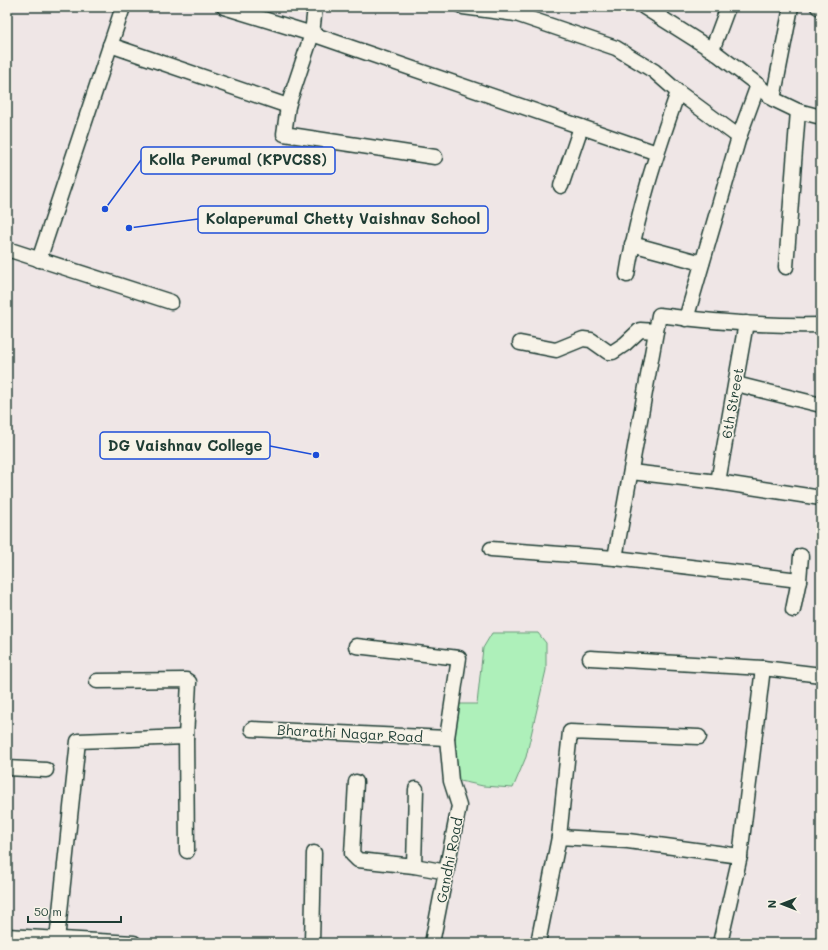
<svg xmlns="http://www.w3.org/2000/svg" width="828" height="950" font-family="Mali,sans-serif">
<rect width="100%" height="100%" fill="#efe6e6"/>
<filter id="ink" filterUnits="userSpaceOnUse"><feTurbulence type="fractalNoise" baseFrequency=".025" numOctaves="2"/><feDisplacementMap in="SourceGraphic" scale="8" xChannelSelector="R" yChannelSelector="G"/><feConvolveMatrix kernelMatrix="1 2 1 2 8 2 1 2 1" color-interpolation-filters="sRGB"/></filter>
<g filter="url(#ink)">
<!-- green -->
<path fill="#aef0ba" stroke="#669677" d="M492,633H538L546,643V670L526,757L513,788L483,786L456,780L451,738L458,704H477L483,648Z"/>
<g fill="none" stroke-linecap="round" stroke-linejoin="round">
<defs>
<g id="street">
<path d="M224,7L312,34L657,153"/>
<path d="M315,7L312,34L288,106L284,134L435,157"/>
<path d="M463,7L516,14"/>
<path d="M514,7L516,14L616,48L654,71L678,92L739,137"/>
<path d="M644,7L712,50L758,85L773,99L798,111L821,117"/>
<path d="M818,7L821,8"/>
<path d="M110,45L288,106"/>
<path d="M712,50L728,7"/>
<path d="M773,99L791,7"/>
<path d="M561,186L581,127"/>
<path d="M632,244L702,263"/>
<path d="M7,249L171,302"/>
<path d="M39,260L123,7"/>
<path d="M786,267L798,111"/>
<path d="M627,275C637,212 657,152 678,92"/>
<path d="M686,319L739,137L758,85"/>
<path d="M520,343L556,350L583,339L591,340L608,352H613L625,344L640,330L656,331"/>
<path d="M736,384L821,405"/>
<path d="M631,472L718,482L821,498"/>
<path d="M718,482L746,323"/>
<path d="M491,549L615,558L799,580"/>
<path d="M615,558L659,315C712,322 767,326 821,325"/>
<path d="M793,610L799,580L801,556"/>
<path d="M356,646L459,658L447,738L451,781L459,806L432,943"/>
<path d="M590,658L763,668L821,675"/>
<path d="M97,681L186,680L189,682L186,737L187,851"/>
<path d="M252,729L447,738"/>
<path d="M7,768L46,770"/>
<path d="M356,782L352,854L358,860L414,866L447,872"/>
<path d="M559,837L570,732L699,737"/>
<path d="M414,866L416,789"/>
<path d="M7,936L134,943"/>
<path d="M57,940L78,741L186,737"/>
<path d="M312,943L314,853"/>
<path d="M538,943L559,837L628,841L740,856"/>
<path d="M720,943L740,856L763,668"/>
</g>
</defs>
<!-- street casing -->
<use href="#street" stroke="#1f3d34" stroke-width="17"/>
<!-- street -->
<use href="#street" stroke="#f7f3e8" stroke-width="14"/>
</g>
</g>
<g text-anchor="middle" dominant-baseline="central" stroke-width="3" stroke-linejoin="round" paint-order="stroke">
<!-- street labels -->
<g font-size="14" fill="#1f3d34" stroke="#f7f3e8">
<text transform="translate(732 403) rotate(-80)">6th Street</text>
<text transform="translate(350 733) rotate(3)">Bharathi Nagar Road</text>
<text transform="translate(449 860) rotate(-79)">Gandhi Road</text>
</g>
</g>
<!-- callouts -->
<path fill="none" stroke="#1d4ed8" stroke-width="1.5" d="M105 209L141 160M129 228L198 219M316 455L270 446"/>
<g fill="#1d4ed8" stroke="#f7f3e8" stroke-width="1.5">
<circle cx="105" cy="209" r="4"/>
<circle cx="129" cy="228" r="4"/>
<circle cx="316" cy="455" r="4"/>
</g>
<g fill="#f7f3e8" stroke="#1d4ed8" stroke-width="1.5">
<rect x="141" y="147" width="194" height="27" rx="4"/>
<rect x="198" y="206" width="290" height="27" rx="4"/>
<rect x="100" y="432" width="170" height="27" rx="4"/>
</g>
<g font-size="15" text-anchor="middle" font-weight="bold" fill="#1f3d34">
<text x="238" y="165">Kolla Perumal (KPVCSS)</text>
<text x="343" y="224">Kolaperumal Chetty Vaishnav School</text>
<text x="185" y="451">DG Vaishnav College</text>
</g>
<!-- margin -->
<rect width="828" height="950" fill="none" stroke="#f7f3e8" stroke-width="24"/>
<rect x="12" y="12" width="804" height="926" fill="none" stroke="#1f3d34" stroke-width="1.5" filter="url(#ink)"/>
<!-- north arrow -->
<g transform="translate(782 904) rotate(270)" stroke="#f7f3e8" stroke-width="3" paint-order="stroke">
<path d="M0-3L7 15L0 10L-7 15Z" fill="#1f3d34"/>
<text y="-6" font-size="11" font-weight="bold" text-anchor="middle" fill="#1f3d34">N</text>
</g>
<!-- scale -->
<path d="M28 916v6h93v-6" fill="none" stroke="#1f3d34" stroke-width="2"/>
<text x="34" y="916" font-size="12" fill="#1f3d34" stroke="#f7f3e8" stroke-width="3" paint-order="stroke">50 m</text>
</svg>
